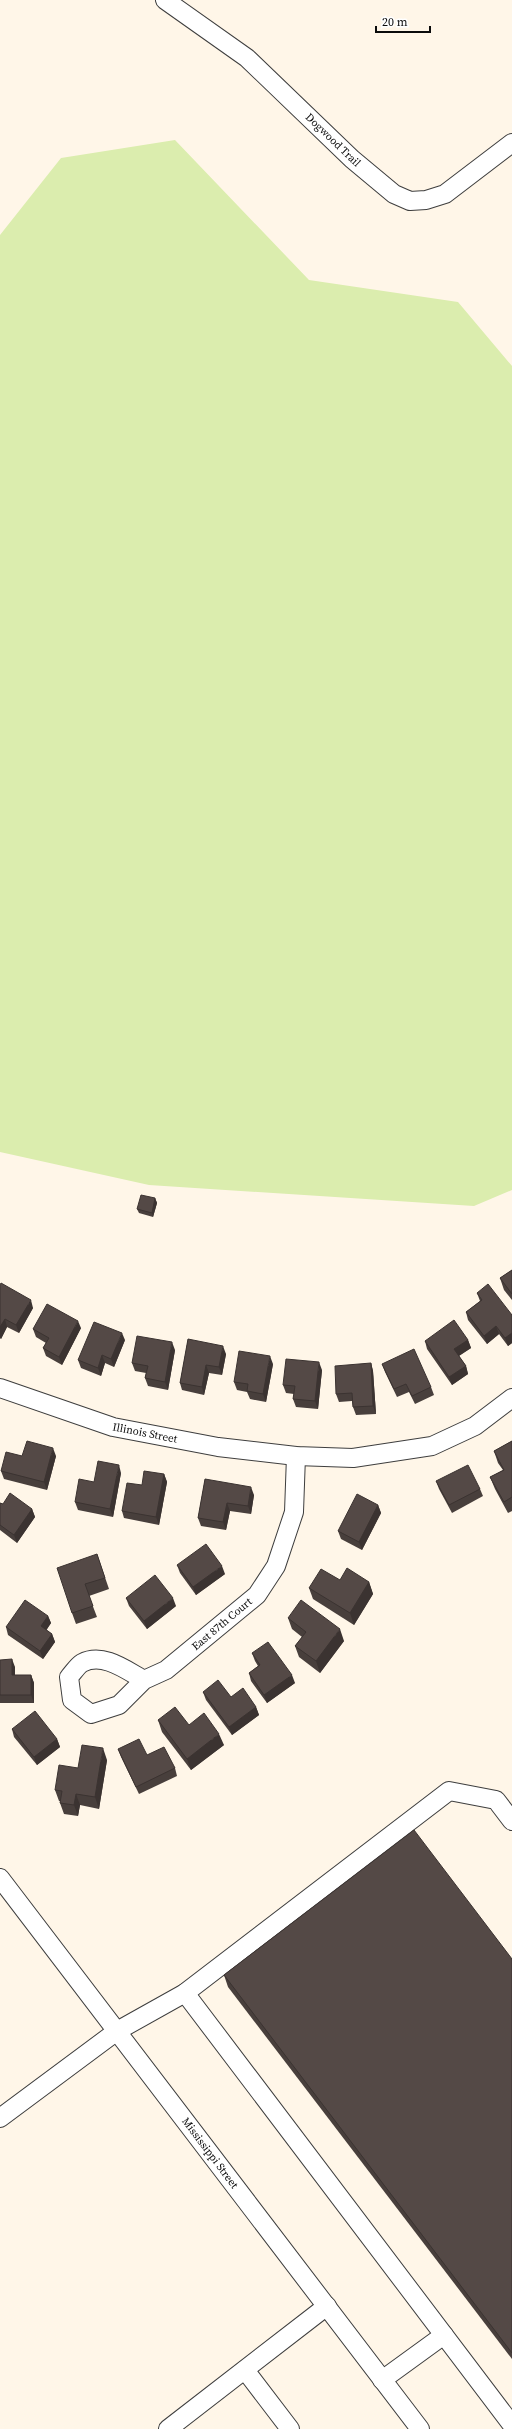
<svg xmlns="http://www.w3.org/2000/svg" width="512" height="2429" font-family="'Source Serif 4',serif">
<rect width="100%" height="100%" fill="#fff6e8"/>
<!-- green -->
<path fill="#dbedae" d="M175,140L309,280L458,302L512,366V1190L474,1206L149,1185L0,1152V235L61,158Z"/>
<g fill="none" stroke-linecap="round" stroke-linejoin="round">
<defs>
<g id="minor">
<path d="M165,0L247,58L352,159L394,194L410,201L426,200L445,194L512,143"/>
<path d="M0,1388L113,1427L218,1447L296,1456L353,1458L432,1446L475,1426L512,1398"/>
<path d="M144,1680C126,1670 103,1652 82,1663C77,1666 73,1673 69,1677L72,1700L91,1714L119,1705L144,1680L166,1670L257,1595L276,1566L294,1512L296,1456"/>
<path d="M0,1878L420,2429"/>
<path d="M185,1993L512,2425"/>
<path d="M0,2118L117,2031L185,1993L449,1791L496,1800L512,1821"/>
<path d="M245,2370L290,2429"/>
<path d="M382,2380L444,2335"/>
<path d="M168,2429L327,2306"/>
</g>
</defs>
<!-- minor casing -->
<use href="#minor" stroke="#3e3e3e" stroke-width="20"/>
<!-- minor -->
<use href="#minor" stroke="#fff" stroke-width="18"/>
</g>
<!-- wall -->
<g fill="#483f3c">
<path d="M155,1198L157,1203L153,1217L139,1213L137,1209Z"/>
<path d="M512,1270V1300L504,1290L500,1278Z"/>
<path d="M0,1285L33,1308L19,1333L7,1327L1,1339L0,1338Z"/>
<path d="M477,1293L512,1315V1343L508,1346L499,1334L487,1344L468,1320L466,1312L480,1301Z"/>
<path d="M81,1328L62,1365L46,1356L43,1348L46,1343L36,1337L33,1329Z"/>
<path d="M188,1339L226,1354L222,1375L209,1373L204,1395L182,1390L180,1383Z"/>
<path d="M125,1340L114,1367L105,1363L101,1376L81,1368L78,1360Z"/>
<path d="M468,1340L471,1348L459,1356L466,1366L468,1374L452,1385L427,1349L425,1341Z"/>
<path d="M175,1350L168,1390L148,1386L145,1378L146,1373L135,1371L132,1363Z"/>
<path d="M371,1363L373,1371L376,1414L356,1415L353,1407L352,1401L339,1402L336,1394Z"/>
<path d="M273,1364L266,1402L250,1399L247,1392L237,1390L234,1382Z"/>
<path d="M382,1364L431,1387L434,1395L415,1404L409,1392L397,1397L385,1372Z"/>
<path d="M322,1370L318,1409L296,1407L293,1399L294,1394L286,1393L283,1385Z"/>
<path d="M512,1441V1511L508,1513L495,1489L490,1477L503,1470L498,1463L494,1451Z"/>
<path d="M22,1456H56L47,1490L4,1479L1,1471Z"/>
<path d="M121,1473L113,1517L78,1510L75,1502Z"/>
<path d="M164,1474L167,1482L159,1525L124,1518L122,1511L142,1485Z"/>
<path d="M205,1479L254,1495L251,1514L230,1511L226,1530L201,1526L198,1518Z"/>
<path d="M436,1481L480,1489L483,1496L452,1513L439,1489Z"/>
<path d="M0,1503L3,1504L32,1509L35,1517L17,1543L0,1530Z"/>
<path d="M378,1505L381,1513L362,1550L341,1539L338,1531Z"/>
<path d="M97,1554L109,1589L89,1596L97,1617L76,1624L72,1613Z"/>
<path d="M177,1565L225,1574L196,1595L180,1573Z"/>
<path d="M369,1582L373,1594L354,1625L313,1599L309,1588Z"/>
<path d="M126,1598L176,1606L147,1629L129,1606Z"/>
<path d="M48,1616L51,1623L46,1630L52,1634L55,1642L43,1659L8,1635L6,1627Z"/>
<path d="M288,1618L344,1641L320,1673L299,1657L295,1646L302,1637L292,1629Z"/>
<path d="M252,1653L295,1683L267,1703L251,1681L249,1673L258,1666L255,1661Z"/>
<path d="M0,1660L15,1667V1675H31L34,1683V1703H0Z"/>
<path d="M203,1692L231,1697L256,1707L259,1715L232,1735L206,1700Z"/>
<path d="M158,1720L224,1745L191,1770L162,1732Z"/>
<path d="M12,1729L57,1739L60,1747L37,1765L14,1737Z"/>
<path d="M118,1749L147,1755L175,1768L177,1776L139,1794L121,1757Z"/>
<path d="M107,1760L99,1809L80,1805L78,1816L64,1814L60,1803V1801H59L55,1790L78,1768Z"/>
<path d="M512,1959V2359L228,1987L224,1975Z"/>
</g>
<!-- shaded-wall -->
<g fill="#3b3331">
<path d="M155,1198L157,1203L153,1217L152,1213Z"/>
<path d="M31,1300L33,1308L19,1333L16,1325Z"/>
<path d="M5,1319L7,1327L1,1339L0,1337V1327Z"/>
<path d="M78,1321L81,1328L62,1365L59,1357Z"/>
<path d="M496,1326L499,1334L487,1344L484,1336Z"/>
<path d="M122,1333L125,1340L114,1367L111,1359Z"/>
<path d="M512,1333V1343L508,1346L505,1338Z"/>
<path d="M468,1340L471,1348L457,1357L454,1349Z"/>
<path d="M172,1342L175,1350L168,1390L165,1382Z"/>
<path d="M223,1346L226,1354L222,1375L219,1367Z"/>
<path d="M102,1355L105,1363L101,1376L98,1368Z"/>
<path d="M270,1356L273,1364L266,1402L263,1394Z"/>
<path d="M319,1362L322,1370L318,1409L315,1401Z"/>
<path d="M371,1363L373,1371L376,1414L373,1406Z"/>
<path d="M206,1365L209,1373L204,1395L202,1387Z"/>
<path d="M466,1366L468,1374L452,1385L449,1377Z"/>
<path d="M53,1448L56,1456L47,1490L44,1482Z"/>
<path d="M119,1465L121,1473L113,1517L110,1509Z"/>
<path d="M164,1474L167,1482L159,1525L156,1517Z"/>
<path d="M251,1487L254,1495L251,1514L248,1506Z"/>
<path d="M227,1503L230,1511L226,1530L223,1522Z"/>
<path d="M378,1505L381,1513L362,1550L359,1542Z"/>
<path d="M32,1509L35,1517L17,1543L14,1535Z"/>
<path d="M222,1566L225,1574L196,1595L193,1587Z"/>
<path d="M369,1582L373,1594L354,1625L350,1613Z"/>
<path d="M173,1598L176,1606L147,1629L144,1621Z"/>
<path d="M48,1616L51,1623L44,1634L41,1626Z"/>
<path d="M340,1629L344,1641L320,1673L316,1661Z"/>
<path d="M52,1634L55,1642L43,1659L40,1651Z"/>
<path d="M12,1659L15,1667V1683L12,1675Z"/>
<path d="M31,1675L34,1683V1703L31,1695Z"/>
<path d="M292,1675L295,1683L267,1703L264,1695Z"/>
<path d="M256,1707L259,1715L232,1735L229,1727Z"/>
<path d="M219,1734L224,1745L191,1770L187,1759Z"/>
<path d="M57,1739L60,1747L37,1765L34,1757Z"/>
<path d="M103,1748L107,1760L99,1809L95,1797Z"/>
<path d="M76,1794L80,1805L78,1816L74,1805Z"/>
</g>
<!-- building -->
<g fill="#544946" stroke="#3b3331">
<path d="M141,1195L155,1198L152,1213L137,1209Z"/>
<path d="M512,1270V1294L500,1278Z"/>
<path d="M1,1283L31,1300L16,1325L5,1319L0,1327V1285Z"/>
<path d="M488,1284L512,1315V1333L505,1338L496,1326L484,1336L466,1312L482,1300L477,1293Z"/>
<path d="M47,1304L78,1321L59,1357L43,1348L49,1338L33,1329Z"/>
<path d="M454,1320L468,1340L454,1349L466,1366L449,1377L425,1341Z"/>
<path d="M94,1322L122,1333L111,1359L102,1355L98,1368L78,1360Z"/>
<path d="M137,1336L172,1342L165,1382L145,1378L148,1366L132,1363Z"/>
<path d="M188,1339L223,1346L219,1367L206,1365L202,1387L180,1383Z"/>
<path d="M414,1349L431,1387L412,1396L406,1384L394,1389L382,1364Z"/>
<path d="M239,1351L270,1356L263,1394L247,1391L248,1384L234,1382Z"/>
<path d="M286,1359L319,1362L315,1401L293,1399L295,1386L283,1385Z"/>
<path d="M371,1363L373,1406L353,1407L352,1393L336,1394L335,1366Z"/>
<path d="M27,1441L53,1448L44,1482L1,1471L6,1452L22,1456Z"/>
<path d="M512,1441V1497L504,1502L490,1477L504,1470L494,1451Z"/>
<path d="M98,1461L119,1465L110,1509L75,1502L79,1479L94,1482Z"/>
<path d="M468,1465L480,1489L449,1505L436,1481Z"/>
<path d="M144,1471L164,1474L156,1517L122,1511L127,1483L142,1485Z"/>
<path d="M205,1479L251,1487L248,1506L227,1503L223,1522L198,1518Z"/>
<path d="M10,1493L32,1509L14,1535L0,1525V1503L3,1504Z"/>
<path d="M357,1494L378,1505L359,1542L338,1531Z"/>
<path d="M206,1544L222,1566L193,1587L177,1565Z"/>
<path d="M97,1554L105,1578L85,1584L93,1606L72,1613L57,1568Z"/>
<path d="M347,1568L369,1582L350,1613L309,1588L321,1569L340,1580Z"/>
<path d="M155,1575L173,1598L144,1621L126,1598Z"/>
<path d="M25,1600L48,1616L41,1626L52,1634L40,1651L6,1627Z"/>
<path d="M301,1600L340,1629L316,1661L295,1646L306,1632L288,1618Z"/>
<path d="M268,1642L292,1675L264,1695L249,1673L260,1665L252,1653Z"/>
<path d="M12,1659V1675H31V1695H0V1660Z"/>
<path d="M218,1680L231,1697L243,1688L256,1707L229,1727L203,1692Z"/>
<path d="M175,1707L189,1725L204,1713L219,1734L187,1759L158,1720Z"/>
<path d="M35,1711L57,1739L34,1757L12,1729Z"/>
<path d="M139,1739L147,1755L164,1747L175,1768L136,1787L118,1749Z"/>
<path d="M82,1745L103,1748L95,1797L76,1794L74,1805L60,1803L62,1791L55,1790L59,1765L78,1768Z"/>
<path d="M414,1830L512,1959V2353L224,1975Z"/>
</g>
<g text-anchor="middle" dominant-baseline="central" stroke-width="4" stroke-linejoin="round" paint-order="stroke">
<!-- street labels -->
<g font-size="11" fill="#0b0b0b" stroke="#fff">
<text transform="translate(333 140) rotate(44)">Dogwood Trail</text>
<text transform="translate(145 1433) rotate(11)">Illinois Street</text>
<text transform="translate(222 1624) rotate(-40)">East 87th Court</text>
<text transform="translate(210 2153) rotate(53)">Mississippi Street</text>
</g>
</g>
<!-- scale -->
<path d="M376 26v6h54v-6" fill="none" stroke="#0b0b0b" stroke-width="2"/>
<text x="382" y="26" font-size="12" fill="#0b0b0b" stroke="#ffffff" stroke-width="3" paint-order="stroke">20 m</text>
</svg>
